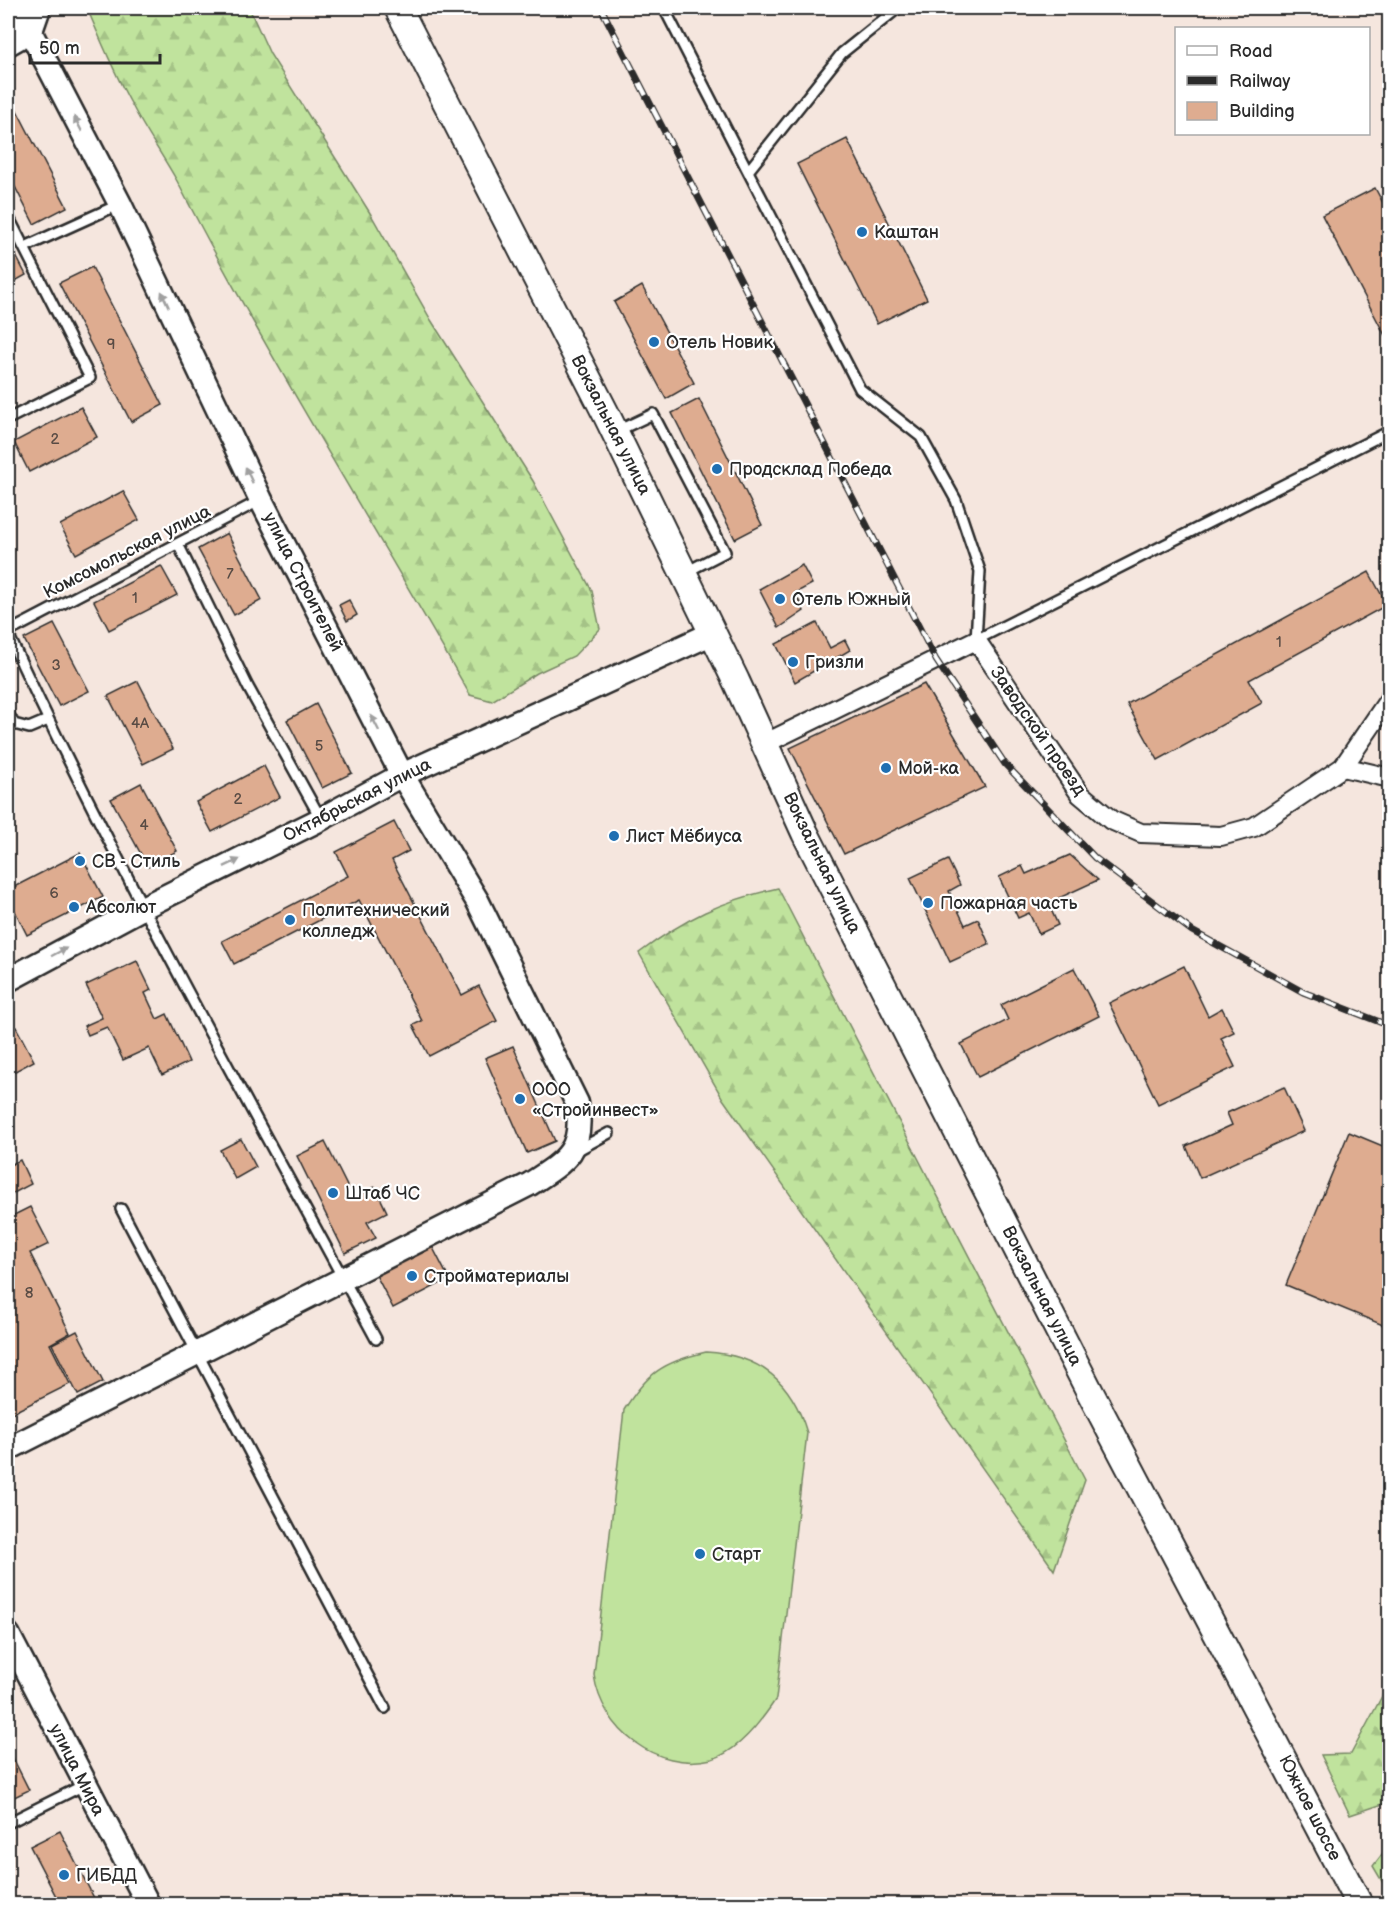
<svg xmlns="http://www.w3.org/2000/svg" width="1397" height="1912" font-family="'Balsamiq Sans',sans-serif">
<defs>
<pattern id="forest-firs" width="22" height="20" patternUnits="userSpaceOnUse" patternTransform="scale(1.5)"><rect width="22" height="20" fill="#c0e39d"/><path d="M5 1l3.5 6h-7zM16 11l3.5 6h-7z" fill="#a5c387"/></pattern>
</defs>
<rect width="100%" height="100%" fill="#f5e6de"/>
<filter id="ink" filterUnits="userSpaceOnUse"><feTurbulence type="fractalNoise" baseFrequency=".0167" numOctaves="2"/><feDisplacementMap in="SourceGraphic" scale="12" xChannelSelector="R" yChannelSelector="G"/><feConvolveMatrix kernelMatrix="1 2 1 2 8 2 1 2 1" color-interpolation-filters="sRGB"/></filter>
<g filter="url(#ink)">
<!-- forest -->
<g fill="url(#forest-firs)" stroke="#768764" stroke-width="1.5">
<path d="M87,8H249L270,54L370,213L431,320L533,481L592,591L600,629L574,656L537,673L492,701L470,695C373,524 267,356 177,181C163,156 146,132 133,107C115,75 101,41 87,8Z"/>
<path d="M778,888L1085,1480L1054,1570L723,1099L639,953C686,918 721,901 778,888Z"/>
<path d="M1389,1683V1802L1350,1815L1321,1755L1351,1754Z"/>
<path d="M1389,1845V1893L1373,1866Z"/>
</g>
<!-- pitch -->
<path fill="#c0e39d" stroke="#768764" stroke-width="1.5" d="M706,1352C760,1355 792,1381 807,1433L776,1699C762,1720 738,1752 712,1759C656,1772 602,1730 594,1675L624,1410C647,1373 663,1362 706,1352Z"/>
<!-- building -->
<g fill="#deac90" stroke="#2b2b2b" stroke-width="1.5">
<path d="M8,93L67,207L34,224L8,173Z"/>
<path d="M847,139L927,299L877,324L797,164Z"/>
<path d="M1375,188L1390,216V345L1322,215Z"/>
<path d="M13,250L26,275L8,285V253Z"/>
<path d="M92,267L163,405L131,422L59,283Z"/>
<path d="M642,286L694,383L666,399L614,302Z"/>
<path d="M699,399L762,525L735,539L672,413Z"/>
<path d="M81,407L97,437L29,472L14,442Z"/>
<path d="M123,491L139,520L76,554L60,525Z"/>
<path d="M227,533L262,600L234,615L198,549Z"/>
<path d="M802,565L812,584L795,593L804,611L779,628L759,589Z"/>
<path d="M161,566L177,595L109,630L94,601Z"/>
<path d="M1369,572L1387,605L1249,680L1262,703L1158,760L1127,704Z"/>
<path d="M349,600L357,615L347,621L339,605Z"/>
<path d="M817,623L830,648L845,640L850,650L795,682L776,644Z"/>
<path d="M54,624L89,691L59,706L24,639Z"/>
<path d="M138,681L173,749L143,764L108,696Z"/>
<path d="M924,684L985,787L844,854L790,748Z"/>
<path d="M316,704L352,773L322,788L287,720Z"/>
<path d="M264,766L280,797L212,832L196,802Z"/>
<path d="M141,783L177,851L148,867L111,799Z"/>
<path d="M394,822L409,851L392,860L462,995L479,986L497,1021L429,1056L413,1025L422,1021L359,900L234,964L222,941L348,876L336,852Z"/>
<path d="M80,853L103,897L27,935L8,897V890Z"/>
<path d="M1070,855L1098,880L1048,903L1058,925L1039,934L1029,913L1018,918L999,877L1022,866L1026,874Z"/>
<path d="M948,860L960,885L949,891L965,925L978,919L989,944L950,962L910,878Z"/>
<path d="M137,961L151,990L145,993L157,1019L167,1014L189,1062L162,1075L149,1048L123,1060L107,1027L88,1035L84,1026L102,1018L86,985Z"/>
<path d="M1184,966L1208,1016L1222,1008L1234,1032L1221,1038L1235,1067L1158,1104L1109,1003Z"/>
<path d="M1074,968L1099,1016L978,1077L961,1044L1008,1020L1001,1005Z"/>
<path d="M16,1027L34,1061L8,1075V1032Z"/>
<path d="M513,1046L555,1141L527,1153L485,1058Z"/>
<path d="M1284,1087L1304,1131L1200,1178L1186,1146L1232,1125L1227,1113Z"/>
<path d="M1349,1132L1390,1149V1328L1286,1285Z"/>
<path d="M241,1139L256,1167L235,1179L220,1150Z"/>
<path d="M325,1142L353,1198L375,1187L387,1212L367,1222L376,1238L345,1253L297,1156Z"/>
<path d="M20,1160L31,1184L8,1196V1166Z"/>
<path d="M30,1207L49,1244L30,1253L70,1333L50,1344L70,1384L8,1415V1218Z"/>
<path d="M431,1244L449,1279L393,1308L375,1273Z"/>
<path d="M77,1331L103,1382L78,1395L52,1344Z"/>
<path d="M8,1748L29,1790L8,1800Z"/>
<path d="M60,1831L97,1904H60L30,1846Z"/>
</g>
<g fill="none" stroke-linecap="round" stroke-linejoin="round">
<defs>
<g id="service">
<path d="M664,8L860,389L921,437L956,500L980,571L976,640"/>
<path d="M749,170L842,53L898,8"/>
<path d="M8,216L90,378L8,419"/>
<path d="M25,247L120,204"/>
<path d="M615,432L653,414L725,552L686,572"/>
<path d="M178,544L248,687L321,819"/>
<path d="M8,632L261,500"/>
<path d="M8,634C119,874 250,1106 376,1339"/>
<path d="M976,640L1390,431"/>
<path d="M8,713L14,724L29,728L48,720"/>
<path d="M576,1151L609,1133"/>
<path d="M121,1209L385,1708"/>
<path d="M8,1823L84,1785"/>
</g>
<g id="minor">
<path d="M764,744L976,640L1080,794L1111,820L1141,833L1221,836L1254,827L1343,767L1390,698"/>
<path d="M1343,767L1390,778"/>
</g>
<g id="tertiary">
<path d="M8,44L31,31L39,8"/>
<path d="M8,980L144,907L321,819L402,775L713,633"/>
<path d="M8,1449L530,1184C566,1161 585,1150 577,1103L478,902L402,775L261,500L120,204L18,8"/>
<path d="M8,1634L148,1904"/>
</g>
<path id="secondary" d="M398,8L606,414L736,681L805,833L1091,1394L1359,1904"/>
</defs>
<!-- service casing -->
<use href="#service" stroke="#2b2b2b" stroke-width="14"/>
<!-- minor casing -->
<use href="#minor" stroke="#2b2b2b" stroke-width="22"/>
<!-- tertiary casing -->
<use href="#tertiary" stroke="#2b2b2b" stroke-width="27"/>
<!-- secondary casing -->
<use href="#secondary" stroke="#2b2b2b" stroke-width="30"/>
<!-- service -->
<use href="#service" stroke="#fff" stroke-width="9"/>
<!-- minor -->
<use href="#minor" stroke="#fff" stroke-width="18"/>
<!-- tertiary -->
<use href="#tertiary" stroke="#fff" stroke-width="22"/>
<!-- secondary -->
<use href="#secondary" stroke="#fff" stroke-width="26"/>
<defs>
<path id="rail" d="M601,8L936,660L1005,764L1095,858L1192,931L1303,992L1390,1026"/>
</defs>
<!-- rail casing -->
<use href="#rail" stroke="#2b2b2b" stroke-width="7"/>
<!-- rail -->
<use href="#rail" stroke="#fff" stroke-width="4.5" stroke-dasharray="14" stroke-linecap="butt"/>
</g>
<!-- one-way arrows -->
<defs><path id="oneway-solid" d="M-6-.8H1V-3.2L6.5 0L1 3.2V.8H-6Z" transform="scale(1.5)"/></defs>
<g fill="#a0a0a0">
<use href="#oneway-solid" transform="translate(78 124) rotate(-117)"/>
<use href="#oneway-solid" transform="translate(165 299) rotate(-115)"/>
<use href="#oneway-solid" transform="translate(249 475) rotate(-115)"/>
<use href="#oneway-solid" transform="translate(375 723) rotate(-117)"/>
<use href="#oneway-solid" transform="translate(232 863) rotate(-26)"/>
<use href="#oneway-solid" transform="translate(59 952) rotate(-28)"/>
</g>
</g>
<!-- markers -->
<g fill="#1f6fb2" stroke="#fff" stroke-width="2">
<circle cx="862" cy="232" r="6"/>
<circle cx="654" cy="342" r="6"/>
<circle cx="717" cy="469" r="6"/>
<circle cx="780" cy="599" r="6"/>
<circle cx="793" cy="662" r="6"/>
<circle cx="886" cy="768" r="6"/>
<circle cx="614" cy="836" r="6"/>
<circle cx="80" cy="861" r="6"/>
<circle cx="928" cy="903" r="6"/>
<circle cx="74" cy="907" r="6"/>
<circle cx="290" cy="920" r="6"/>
<circle cx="520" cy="1099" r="6"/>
<circle cx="333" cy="1193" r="6"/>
<circle cx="412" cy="1276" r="6"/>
<circle cx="700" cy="1554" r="6"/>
<circle cx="64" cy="1875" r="6"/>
</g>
<g text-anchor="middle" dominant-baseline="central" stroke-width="4.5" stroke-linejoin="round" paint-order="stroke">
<!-- number labels -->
<g font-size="15" fill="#584b44">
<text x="111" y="344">9</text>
<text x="55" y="439">2</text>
<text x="230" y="574">7</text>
<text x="135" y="598">1</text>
<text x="1279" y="642">1</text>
<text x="56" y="665">3</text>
<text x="140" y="723">4А</text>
<text x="319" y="746">5</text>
<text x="238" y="799">2</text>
<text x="144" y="825">4</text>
<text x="54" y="893">6</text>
<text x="29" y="1293">8</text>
</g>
<!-- poi labels -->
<g font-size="18" fill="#2b2b2b" stroke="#fff" text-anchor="start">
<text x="874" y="232">Каштан</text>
<text x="666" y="342">Отель Новик</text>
<text x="729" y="469">Продсклад Победа</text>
<text x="792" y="599">Отель Южный</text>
<text x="805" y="662">Гризли</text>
<text x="898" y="768">Мой-ка</text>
<text x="626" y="836">Лист Мёбиуса</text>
<text x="92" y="861">СВ - Стиль</text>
<text x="940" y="903">Пожарная часть</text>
<text x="86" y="907">Абсолют</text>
<text x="302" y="910">Политехнический<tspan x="302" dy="21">колледж</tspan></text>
<text x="532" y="1089">ООО<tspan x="532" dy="21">«Стройинвест»</tspan></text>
<text x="345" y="1193">Штаб ЧС</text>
<text x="424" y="1276">Стройматериалы</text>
<text x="712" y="1554">Старт</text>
<text x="76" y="1875">ГИБДД</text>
</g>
<!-- street labels -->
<g font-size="18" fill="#2b2b2b" stroke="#fff">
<text transform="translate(611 425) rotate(63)">Вокзальная улица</text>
<text transform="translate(127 552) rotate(-27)">Комсомольская улица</text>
<text transform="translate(303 582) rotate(63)">улица Строителей</text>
<text transform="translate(1038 731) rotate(55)">Заводской проезд</text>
<text transform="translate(357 800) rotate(-27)">Октябрьская улица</text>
<text transform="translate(822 863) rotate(64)">Вокзальная улица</text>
<text transform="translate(1042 1296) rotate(63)">Вокзальная улица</text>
<text transform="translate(77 1770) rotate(63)">улица Мира</text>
<text transform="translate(1310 1808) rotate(63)">Южное шоссе</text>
</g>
</g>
<!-- margin -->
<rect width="1397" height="1912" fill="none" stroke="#fff" stroke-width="30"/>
<rect x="15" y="15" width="1367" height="1882" fill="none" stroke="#2b2b2b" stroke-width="2" filter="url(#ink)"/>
<!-- legend -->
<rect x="1175" y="27" width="195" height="108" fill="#ffffff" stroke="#aaaaaa" stroke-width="1.5"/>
<rect x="1187" y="46" width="30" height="9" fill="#ffffff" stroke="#aaaaaa" stroke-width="1.5"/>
<text x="1229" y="57" font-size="18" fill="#2b2b2b">Road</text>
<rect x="1187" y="76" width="30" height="9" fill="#2b2b2b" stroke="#aaaaaa" stroke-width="1.5"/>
<text x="1229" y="87" font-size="18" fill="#2b2b2b">Railway</text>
<rect x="1187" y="102" width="30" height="18" fill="#deac90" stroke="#aaaaaa" stroke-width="1.5"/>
<text x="1229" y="117" font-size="18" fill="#2b2b2b">Building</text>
<!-- scale -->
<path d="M30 54v9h130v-9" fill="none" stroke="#2b2b2b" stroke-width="3"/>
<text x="39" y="54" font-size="18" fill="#2b2b2b" stroke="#ffffff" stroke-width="4.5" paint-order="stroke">50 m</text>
</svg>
